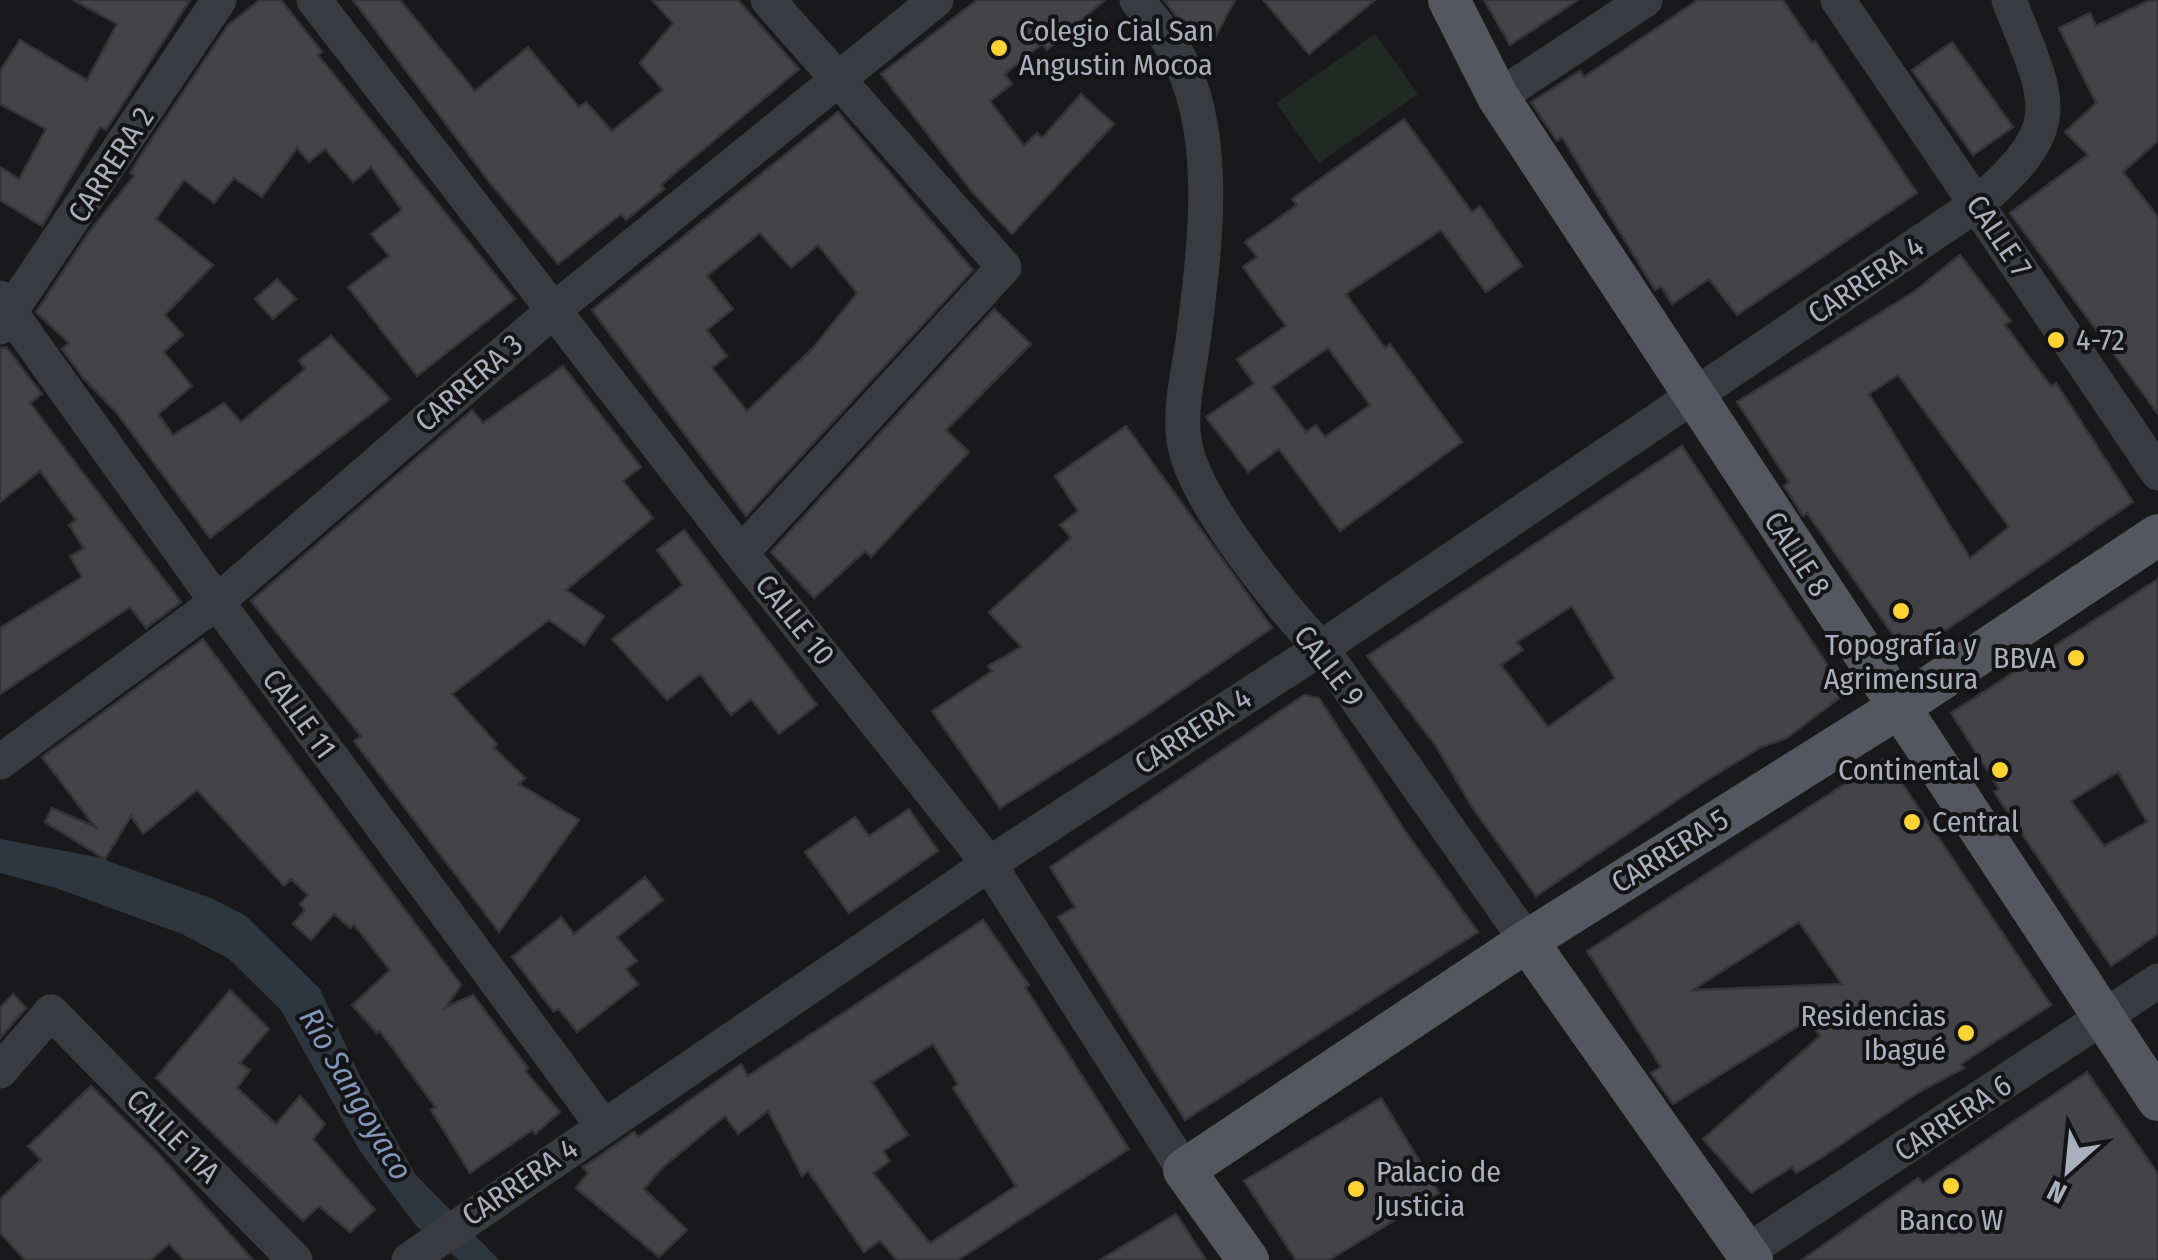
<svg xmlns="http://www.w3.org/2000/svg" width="2158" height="1260" font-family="'Fira Sans Condensed',sans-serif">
<rect width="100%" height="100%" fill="#19191b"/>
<!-- green -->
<path fill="#202a23" d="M1375,34L1418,94L1319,163L1276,103Z"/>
<!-- water -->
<path fill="#2e3640" d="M0,839L97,857L211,898L246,916L320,989L359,1074L415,1174L499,1260H459L417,1227L360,1151L281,1010L229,959L182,934L56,888L0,873Z"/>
<!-- building -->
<g fill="#434348" stroke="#343337" stroke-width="2.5" fill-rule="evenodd">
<path d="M73,0H190L106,130L100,127L42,226L0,200V167L19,179L46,129L0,104V71L20,40L87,80L117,24Z"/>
<path d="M260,0H281L322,52L318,55L515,299L417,376L348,287L389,256L371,234L402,210L371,167L353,182L325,149L309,162L297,148L262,197L234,178L214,203L184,180L156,219L213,265L165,315L183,335L164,352L192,386L158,414L173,435L224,403L241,422L305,369L299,360L331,336L390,399L210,538L116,412L84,379L62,349L69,343L36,312L89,232L134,176L130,173L143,152L228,25Z"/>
<path d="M353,0H400L475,91L528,47L579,107L586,102L612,131L663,90L640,63L673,23L652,0H738L799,69L661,185L664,189L626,220L621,214L558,264L490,183Z"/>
<path d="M977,0H1105L1047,50L1042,44L1005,74L1012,84L990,101L1024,146L1037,133L1042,138L1081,94L1114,124L1012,234L973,193L881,74Z"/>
<path d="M1164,0H1235L1211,45L1191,36Z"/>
<path d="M1263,0H1375L1309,54Z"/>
<path d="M1484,0H1578L1510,45Z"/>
<path d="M1698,0H1783L1812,43L1815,41L1917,193L1737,315L1709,279L1672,304L1661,286L1655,290L1562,137L1557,141L1531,102L1580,71L1584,77Z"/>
<path d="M2150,0H2158V141L2123,172L2158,217V414L2010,213L2088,155L2065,132L2096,103L2059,28L2090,13L2096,26Z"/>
<path d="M1952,42L2013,127L1973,155L1912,70Z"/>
<path d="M838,112L973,270L746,516L592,310ZM760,233L791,268L818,245L857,293L813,348L747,411L712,368L727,356L707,330L733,309L707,276Z"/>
<path d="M1404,119L1472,212L1480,206L1522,266L1486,292L1441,230L1346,294L1385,348L1390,344L1462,442L1340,531L1279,449L1248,472L1206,417L1254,384L1237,359L1286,326L1243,267L1257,257L1245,242L1297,205L1292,199ZM1328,348L1370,405L1325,437L1316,425L1306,432L1272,387Z"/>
<path d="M1960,255L2011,321L2005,325L2051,386L2056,383L2133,502L1908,656L1807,513L1803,516L1784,486L1789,482L1737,402L1915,291ZM1898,375L2009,527L1970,558L1869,394Z"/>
<path d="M277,279L296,299L273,319L255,299Z"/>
<path d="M994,309L1031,344L946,430L969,452L871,557L865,551L814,598L771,552Z"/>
<path d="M6,347L42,394L30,403L181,602L146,628L130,607L0,694V628L82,577L70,556L84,548L69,525L76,520L40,471L0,502V348Z"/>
<path d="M563,366L641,467L623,481L653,518L566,590L604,616L584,645L549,620L452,694L497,744L494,748L525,778L519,784L579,820L499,932L354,741L361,736L251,601L472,410L483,423Z"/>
<path d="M1126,426L1272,628L1130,726L1000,808L932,711L992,671L988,666L1021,647L989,612L1071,538L1060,525L1078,511L1055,476Z"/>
<path d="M1682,446L1846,693L1787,738L1761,747L1701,784L1536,896L1472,807L1436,746L1367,656ZM1572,606L1615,678L1548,727L1501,665L1523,650L1517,642Z"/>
<path d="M684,530L817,705L779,734L751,699L731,715L700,674L667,700L612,639L683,585L657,550Z"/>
<path d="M2158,579V934L2111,966L1994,792L1999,789L1951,713ZM2118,772L2147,822L2104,846L2071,801Z"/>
<path d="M203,639L461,985L446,1007L473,995L528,1068L525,1071L560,1112L535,1134L532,1130L470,1173L431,1110L436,1108L380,1031L377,1033L352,1005L390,970L354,925L350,928L334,914L311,940L293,924L305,910L300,904L308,895L291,879L284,886L197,790L143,834L131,816L105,859L45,822L52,808L95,827L42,757Z"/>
<path d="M1304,695L1319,698L1405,831L1478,932L1185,1120L1058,917L1075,907L1050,867Z"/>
<path d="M1885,758L2051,1005L1961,1064L1964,1068L1916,1094L1818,1160L1796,1173L1792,1167L1751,1193L1703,1139L1820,1036L1808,1020L1673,1104L1651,1073L1661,1067L1587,951ZM1799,922L1842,984L1693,990Z"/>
<path d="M909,809L938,851L849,913L805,852L855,817L869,836Z"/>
<path d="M645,877L663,900L617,937L637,961L626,969L638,984L577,1032L559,1009L553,1011L512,957L561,917L574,934Z"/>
<path d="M983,920L1029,985L1025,987L1129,1149L958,1260H897L880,1241L864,1252L808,1171L802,1176L768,1111L738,1134L725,1116L662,1168L644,1189L687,1230L659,1257L576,1188L588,1173L583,1167L634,1132L638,1137L741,1064L748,1076ZM933,1044L958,1084L953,1088L1016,1186L930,1243L873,1173L890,1161L883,1151L908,1135L872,1082Z"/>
<path d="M230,990L269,1029L240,1063L250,1070L237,1088L276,1124L300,1096L325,1124L313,1139L375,1210L350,1232L319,1206L303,1221L156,1078Z"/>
<path d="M13,994L26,1008L0,1038V1008Z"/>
<path d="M2087,1072L2158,1174V1260H1802L1918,1178L1923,1183Z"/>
<path d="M91,1086L157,1152L253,1260H184L169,1244L151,1260H25L0,1233V1199L41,1160L28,1146Z"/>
<path d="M1381,1098L1439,1193L1329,1260H1296L1244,1181Z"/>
<path d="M1176,1214L1206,1260H1100Z"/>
</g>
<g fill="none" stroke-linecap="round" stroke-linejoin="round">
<!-- minor -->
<g stroke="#3a3a41" stroke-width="35">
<path d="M314,0L741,553L989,864L1184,1170"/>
<path d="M1137,0C1149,16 1164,32 1174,49C1221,130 1205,245 1194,334C1190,367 1179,406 1184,440C1191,496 1281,607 1321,648L1527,941"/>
<path d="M1838,0L2158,473"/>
<path d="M1498,97L1645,0"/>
<path d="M0,298L217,602L603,1126"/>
<path d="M0,327L219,0"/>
<path d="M741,553L1004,267L768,0"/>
<path d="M0,762L217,602L555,309L936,0"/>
<path d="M0,1071L51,1012L295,1260"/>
<path d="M1746,1252L2158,981"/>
<path d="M409,1260L989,864L1321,648L1977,204C2070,124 2049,103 2009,0"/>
</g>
<!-- major -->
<g stroke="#565660" stroke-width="42">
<path d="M1449,0L1498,97L2158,1100"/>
<path d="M1527,941L1752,1260"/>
<path d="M1248,1260L1184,1170L1527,941L1898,708L2158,535"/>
</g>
</g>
<!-- markers -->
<g fill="#fbd332" stroke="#141416" stroke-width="4">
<circle cx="999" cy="48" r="10"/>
<circle cx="2056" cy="340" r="10"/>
<circle cx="1901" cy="611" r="10"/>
<circle cx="2076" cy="658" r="10"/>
<circle cx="2000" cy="770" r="10"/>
<circle cx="1912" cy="822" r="10"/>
<circle cx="1966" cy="1033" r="10"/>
<circle cx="1951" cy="1186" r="10"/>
<circle cx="1356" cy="1189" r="10"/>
</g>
<g text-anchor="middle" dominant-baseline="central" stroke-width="8" stroke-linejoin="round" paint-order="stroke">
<!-- poi labels -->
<g font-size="30" fill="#abaebc" stroke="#141416" text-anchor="start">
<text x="1019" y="31">Colegio Cial San<tspan x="1019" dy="34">Angustin Mocoa</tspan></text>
<text x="2076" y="340">4-72</text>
<text x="1901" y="645" text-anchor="middle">Topografía y<tspan x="1901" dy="34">Agrimensura</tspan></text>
<text x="2056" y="658" text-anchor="end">BBVA</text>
<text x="1980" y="770" text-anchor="end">Continental</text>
<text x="1932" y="822">Central</text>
<text x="1946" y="1016" text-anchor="end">Residencias<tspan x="1946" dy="34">Ibagué</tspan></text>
<text x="1376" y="1172">Palacio de<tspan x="1376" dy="34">Justicia</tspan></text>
<text x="1951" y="1220" text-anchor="middle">Banco W</text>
</g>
<!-- street labels -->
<g font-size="30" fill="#abaebc" stroke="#141416">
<text transform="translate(111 165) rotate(-57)">CARRERA 2</text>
<text transform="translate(1999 236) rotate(56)">CALLE 7</text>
<text transform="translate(1866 280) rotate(-34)">CARRERA 4</text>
<text transform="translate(469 383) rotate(-41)">CARRERA 3</text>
<text transform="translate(1797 554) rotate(57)">CALLE 8</text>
<text transform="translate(795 620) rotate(51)">CALLE 10</text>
<text transform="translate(1329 666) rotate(52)">CALLE 9</text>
<text transform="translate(299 714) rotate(54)">CALLE 11</text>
<text transform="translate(1193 731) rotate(-33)">CARRERA 4</text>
<text transform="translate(1670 851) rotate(-32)">CARRERA 5</text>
<text transform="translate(1953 1118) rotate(-33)">CARRERA 6</text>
<text transform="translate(173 1136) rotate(45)">CALLE 11A</text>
<text transform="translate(520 1182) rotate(-34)">CARRERA 4</text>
</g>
<!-- water labels -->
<g font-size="32" font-style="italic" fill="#8196b8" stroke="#141416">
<text transform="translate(356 1094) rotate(60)">Río Sangoyaco</text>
</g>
</g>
<!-- north arrow -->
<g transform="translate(2068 1170) rotate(207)" stroke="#141416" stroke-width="8" paint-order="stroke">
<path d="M0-8L18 38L0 25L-18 38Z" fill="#abaebc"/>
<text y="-15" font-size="28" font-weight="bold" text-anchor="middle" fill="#abaebc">N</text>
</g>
</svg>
